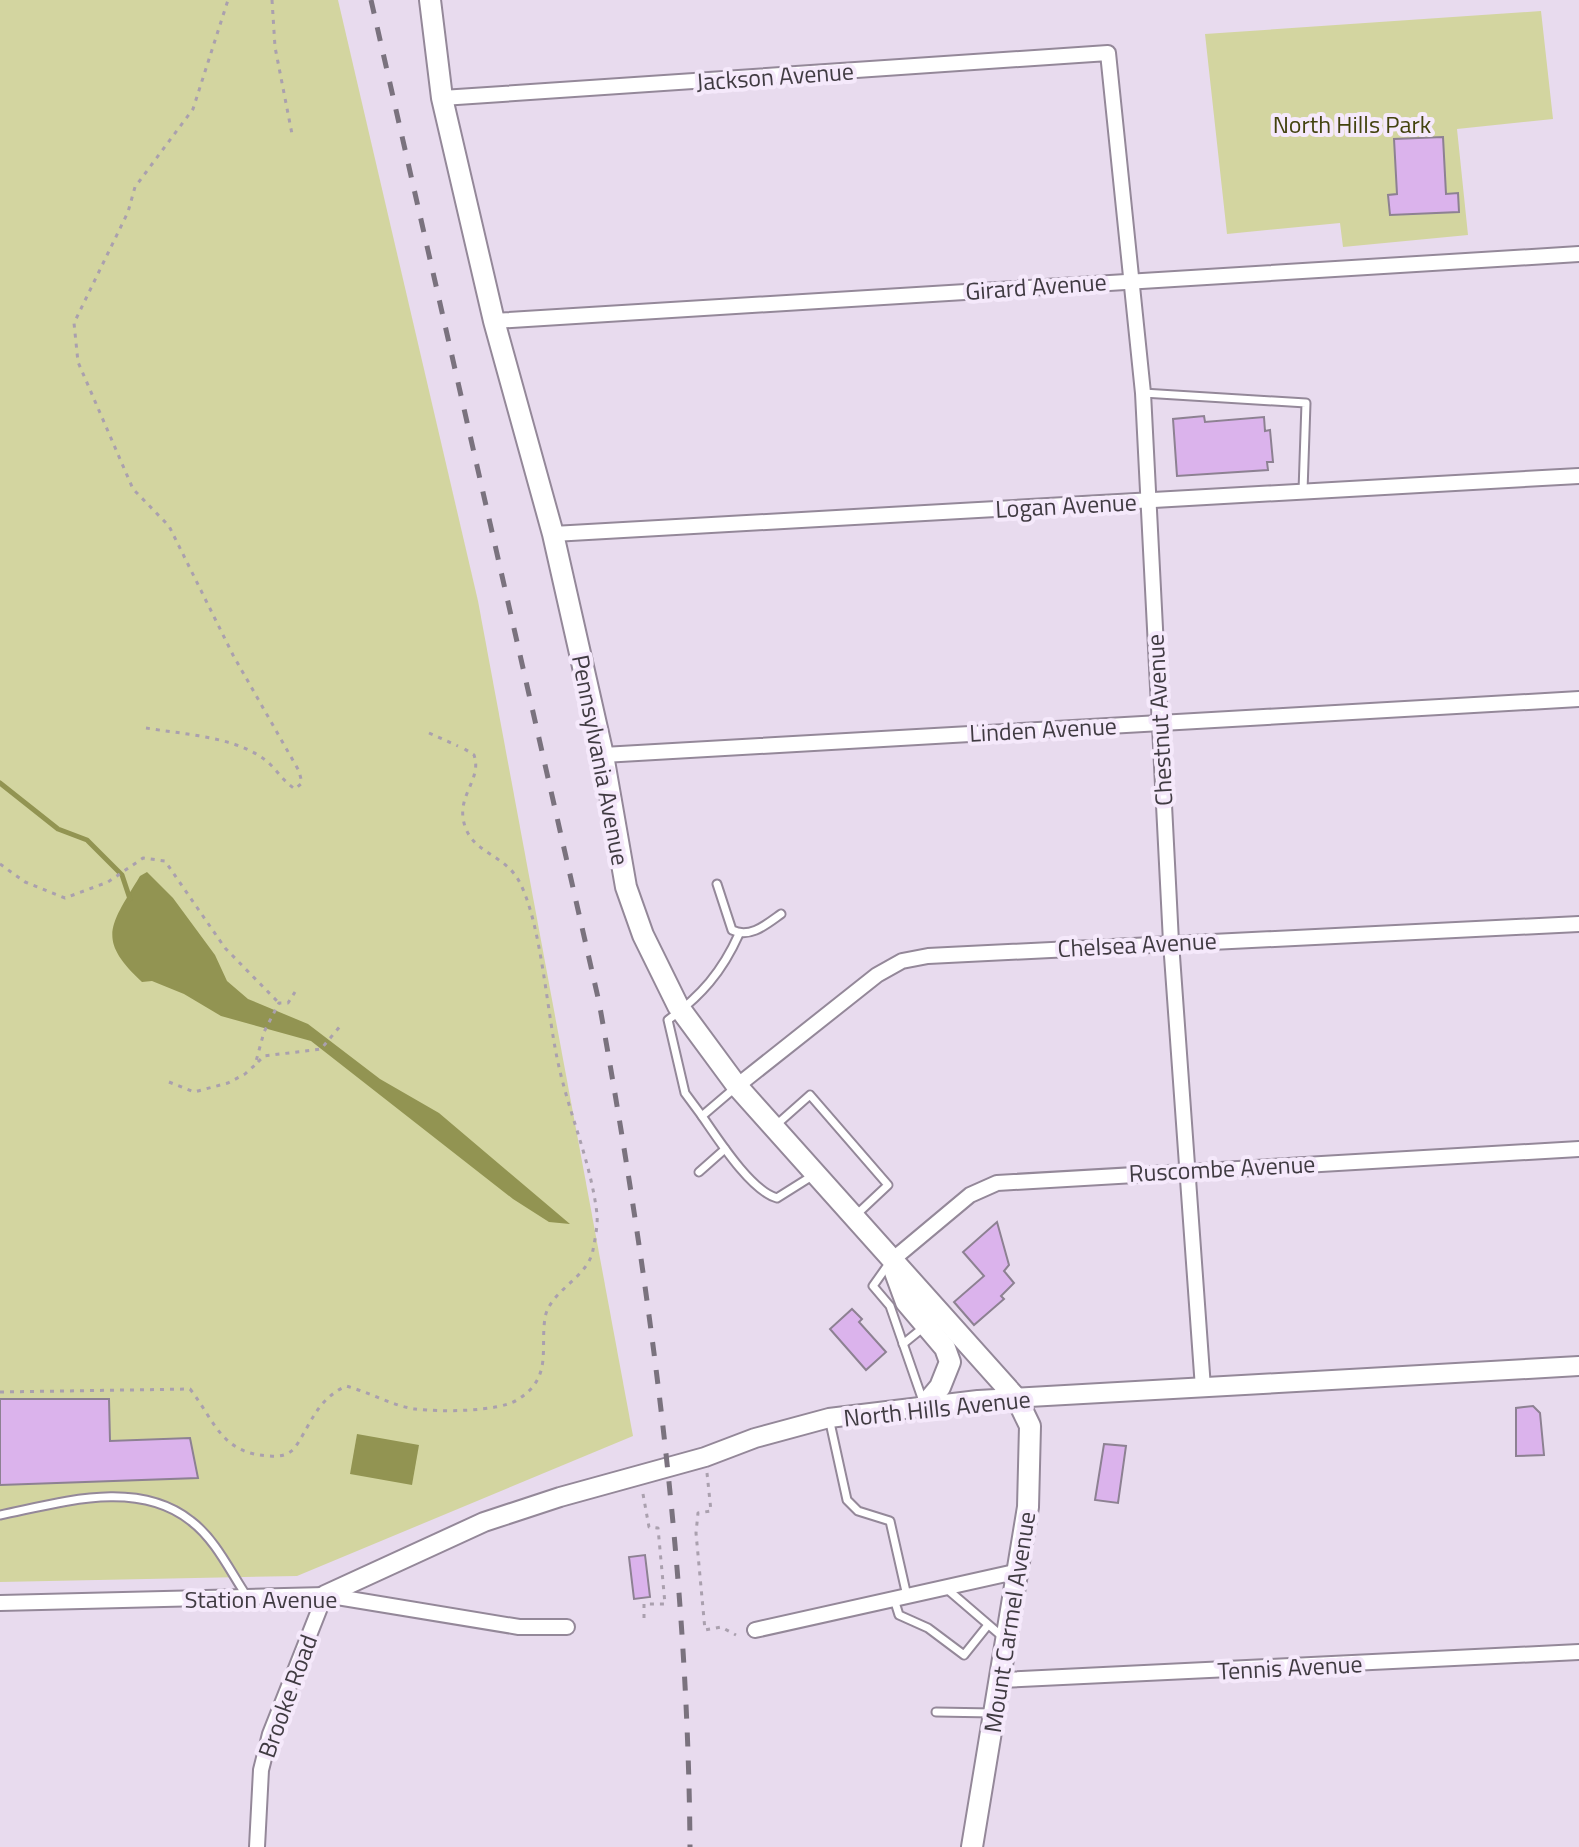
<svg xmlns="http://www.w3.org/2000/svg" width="1579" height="1847" font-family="'Titillium Web',sans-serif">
<rect width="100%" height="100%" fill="#e8dbee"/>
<!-- green -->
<g fill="#d3d5a0">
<path d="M0,0H338L478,601L633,1436L297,1576L0,1582Z"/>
<path d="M1541,11L1553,119L1457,129L1468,235L1343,247L1340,223L1227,234L1205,34Z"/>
</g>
<!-- water -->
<g fill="#929452">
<path d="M147,872L173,898L215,955L227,981L248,999L308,1024L380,1079L439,1113L570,1224L549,1222L513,1199L311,1041L221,1016L184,994L152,981L142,982C96,939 110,926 140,876Z"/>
<path d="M357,1434L419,1445L412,1485L350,1474Z"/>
</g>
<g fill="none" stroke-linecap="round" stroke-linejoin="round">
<!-- stream -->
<path stroke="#929452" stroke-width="5" d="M0,783L58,829L87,840L122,875L130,899"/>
</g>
<!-- building -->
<g fill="#dbb3ec" stroke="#8d8192" stroke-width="2">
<path d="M1443,137L1446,194L1458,193L1459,212L1390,215L1388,195L1397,194L1394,139Z"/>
<path d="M1204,416L1205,422L1264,417L1265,431L1270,430L1273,462H1267L1268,470L1177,476L1173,419Z"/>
<path d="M997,1222L1009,1265L1004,1271L1014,1283L1001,1296L1004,1299L974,1325L954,1302L984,1276L963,1252Z"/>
<path d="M852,1309L862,1319L859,1322L886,1352L866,1370L830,1329Z"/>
<path d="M0,1399H109L110,1441L190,1438L198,1478L0,1485Z"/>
<path d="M1533,1406L1540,1413L1544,1455L1516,1456V1408Z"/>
<path d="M1104,1444L1126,1446L1118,1503L1095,1500Z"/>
<path d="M645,1555L650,1597L634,1599L629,1557Z"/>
</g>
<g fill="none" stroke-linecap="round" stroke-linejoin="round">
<defs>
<g id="service">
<path d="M1143,393L1306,403L1303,491"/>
<path d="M717,884L732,930C750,939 767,924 781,914"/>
<path d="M736,1087L702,1116C718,1139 751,1191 777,1198L812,1176"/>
<path d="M702,1116L685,1093L668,1020C701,996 722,972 739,934"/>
<path d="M775,1126L810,1095L888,1185L855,1216"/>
<path d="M699,1172L725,1149"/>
<path d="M890,1262L873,1286L890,1306L923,1401"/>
<path d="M903,1344L924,1327"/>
<path d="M829,1418L847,1500L858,1511L890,1521L907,1596"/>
<path d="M0,1515C60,1503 137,1478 191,1521C215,1539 230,1571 246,1595"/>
<path d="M947,1589L1004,1638"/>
<path d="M894,1599L899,1615L928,1628L964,1655L988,1625"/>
<path d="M936,1712L993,1713"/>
</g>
<g id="minor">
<path d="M442,98L1108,53L1143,393L1171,942L1203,1388"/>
<path d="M494,321L1579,254"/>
<path d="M553,534L1579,476"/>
<path d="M603,755L1579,699"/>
<path d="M737,1086L877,975L902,961L928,956L1579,924"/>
<path d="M891,1261L970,1195L997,1183L1579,1149"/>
<path d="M0,1603L325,1595L519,1627H567"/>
<path d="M755,1630L1019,1571"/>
<path d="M1001,1680L1579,1652"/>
<path d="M257,1847L261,1770L270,1734L325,1595"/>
</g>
<path id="tertiary" d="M325,1595L484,1522L560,1497L705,1457L755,1438L829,1418L978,1400L1579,1366"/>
<g id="secondary">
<path d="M430,0L442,98L494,321L553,534L603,755L626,887L643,935L678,1006L737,1086L1017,1399L1030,1426L1028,1507L972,1847"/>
<path d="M895,1272L906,1302L945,1348L950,1362L940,1387L925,1405"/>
</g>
</defs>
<!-- service casing -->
<use href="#service" stroke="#948899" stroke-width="11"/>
<!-- minor casing -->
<use href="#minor" stroke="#948899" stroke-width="18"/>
<!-- tertiary casing -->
<use href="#tertiary" stroke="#948899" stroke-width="22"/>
<!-- secondary casing -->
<use href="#secondary" stroke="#948899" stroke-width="24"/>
<!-- path -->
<g stroke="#aaa0ae" stroke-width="3" stroke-dasharray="4 6" stroke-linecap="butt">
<path d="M272,0L275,47L292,134"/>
<path d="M146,728C181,734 227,736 258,755C275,765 280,779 295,789L302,783L299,771L233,655L169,526L133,489L78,362L74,323L128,212L135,187L193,109L228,0"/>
<path d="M429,733L458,746"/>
<path d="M0,864L25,882L65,898L108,882L143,858L165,861L225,948L279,1003"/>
<path d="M258,1062L264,1056L321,1049L342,1024"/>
<path d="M169,1082L194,1092L228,1083L245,1074L255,1065L264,1032L279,1003H288L295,992"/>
<path d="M0,1392L190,1389C215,1421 221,1454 270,1456C280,1457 290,1455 296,1446C313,1420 317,1400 346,1386C369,1392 393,1406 415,1409C439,1412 498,1412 517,1400C553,1378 540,1350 545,1318C549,1291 588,1278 593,1250C595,1239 598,1225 597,1214C591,1163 570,1116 559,1067C547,1016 542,926 520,883C507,856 476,854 466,829C453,797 483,781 474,755L460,746"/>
<path d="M707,1473L711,1511L698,1513L696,1533L705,1630L721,1627L736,1635"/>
<path d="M643,1494L649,1527L658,1528L665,1604H644V1620"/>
</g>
<!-- service -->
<use href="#service" stroke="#fff" stroke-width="7"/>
<!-- minor -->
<use href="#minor" stroke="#fff" stroke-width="14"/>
<!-- tertiary -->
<use href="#tertiary" stroke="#fff" stroke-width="18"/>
<!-- secondary -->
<use href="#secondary" stroke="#fff" stroke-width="20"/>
<!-- rail -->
<path stroke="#7a727e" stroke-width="5" stroke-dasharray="14 14" stroke-linecap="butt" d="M371,0L599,1002C649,1281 688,1563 690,1847"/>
</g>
<g text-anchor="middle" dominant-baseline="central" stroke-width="8" stroke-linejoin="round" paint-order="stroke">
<!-- street labels -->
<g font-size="24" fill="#403b42" stroke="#f5e9fb">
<text transform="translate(775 76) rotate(-4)">Jackson Avenue</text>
<text transform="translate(1036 286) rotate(-4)">Girard Avenue</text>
<text transform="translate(1066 505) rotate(-3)">Logan Avenue</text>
<text transform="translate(1159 720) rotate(-93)">Chestnut Avenue</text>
<text transform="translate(1043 729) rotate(-3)">Linden Avenue</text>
<text transform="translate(601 760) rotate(79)">Pennsylvania Avenue</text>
<text transform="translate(1137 944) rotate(-3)">Chelsea Avenue</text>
<text transform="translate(1222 1168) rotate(-3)">Ruscombe Avenue</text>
<text transform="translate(937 1408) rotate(-6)">North Hills Avenue</text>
<text x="261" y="1599">Station Avenue</text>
<text transform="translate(1009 1622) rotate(-81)">Mount Carmel Avenue</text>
<text transform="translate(1290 1667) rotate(-3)">Tennis Avenue</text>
<text transform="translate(287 1696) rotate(-70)">Brooke Road</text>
</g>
<!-- park labels -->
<g font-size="24" fill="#43430f" stroke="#f5e9fb">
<text x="1352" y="124">North Hills Park</text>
</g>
</g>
</svg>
